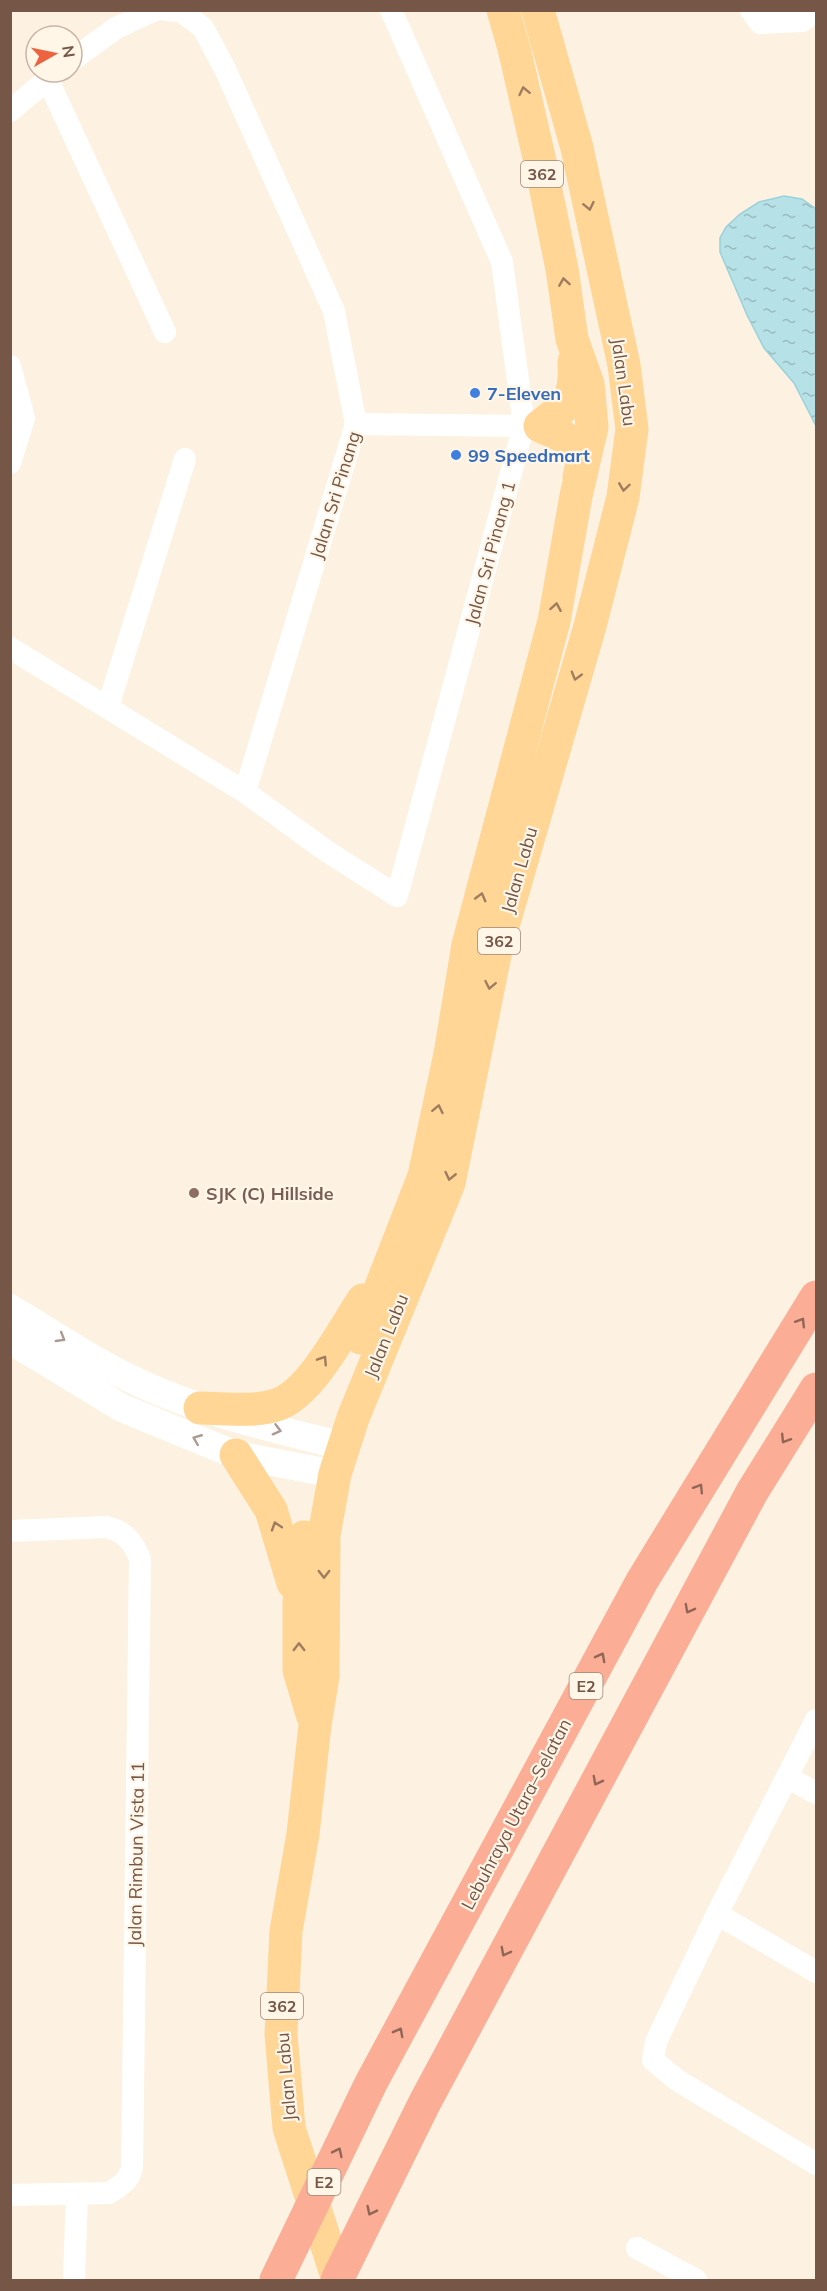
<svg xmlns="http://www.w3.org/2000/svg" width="827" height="2291" font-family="Mulish,sans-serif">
<defs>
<pattern id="water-ripples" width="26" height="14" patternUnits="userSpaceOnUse" patternTransform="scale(1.5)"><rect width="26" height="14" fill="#b5e1e7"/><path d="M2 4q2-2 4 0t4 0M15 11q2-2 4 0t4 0" fill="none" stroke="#98b9bd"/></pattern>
</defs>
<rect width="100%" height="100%" fill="#fdf2e1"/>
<!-- water -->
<path fill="url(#water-ripples)" stroke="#9bd1da" stroke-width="1.5" d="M784,196L802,199L816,209V426L794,383L764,348L747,315L720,252V238L726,227L740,214L759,202Z"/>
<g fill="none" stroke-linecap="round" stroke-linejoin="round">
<!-- minor -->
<g stroke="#fff" stroke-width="22">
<path d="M751,10L760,23L802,21L816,11"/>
<path d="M72,60L116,28L155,10"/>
<path d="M47,78L165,332"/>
<path d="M10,111L56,72"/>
<path d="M10,366L24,418L10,463"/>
<path d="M356,424L538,426"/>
<path d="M10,648L245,792L356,424L334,311L225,69L203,28L181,11L166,10"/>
<path d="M108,707L185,459"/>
<path d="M245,792L325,850L397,896L524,425L502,262L391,10"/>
<path d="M10,1531L106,1527C125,1531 133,1542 140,1559L132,2168C129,2181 120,2186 109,2193L10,2195"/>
<path d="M816,1720L717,1914L656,2042L653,2060L677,2080L816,2164"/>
<path d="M787,1777L816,1793"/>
<path d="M717,1914L816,1972"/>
<path d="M637,2248L696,2280"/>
<path d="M74,2280L77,2194"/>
</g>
<!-- tertiary -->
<g stroke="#fff" stroke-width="28">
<path d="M10,1308C47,1330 83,1355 121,1374C191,1410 267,1427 343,1446"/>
<path d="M10,1340L122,1408L236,1455L335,1474"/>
</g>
<!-- primary -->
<g stroke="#ffd696" stroke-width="33">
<path d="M574,362C576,399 568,405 540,426C554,433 577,439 581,458C583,463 580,472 579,477"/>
<path d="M361,1338L424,1176L450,1054L468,945L554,621L576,496L592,427L588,384L572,339L562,269L541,166L514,48L503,10"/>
<path d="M200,1408C225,1408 255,1413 279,1404C312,1391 343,1330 363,1300"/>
<path d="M236,1455L271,1510L293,1583"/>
<path d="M304,1537L299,1602V1670L312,1714"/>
<path d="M338,2280L289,2128L281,2034L286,1931L303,1834L315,1725L323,1676L324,1535L335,1474L353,1418L449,1183L496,950L590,626L623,497L632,429L624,365L577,148L538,10"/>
</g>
<!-- motorway -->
<g stroke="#fbad95" stroke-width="33">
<path d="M276,2280L371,2083L642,1581L816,1297"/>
<path d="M337,2280L425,2102L752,1492L816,1389"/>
</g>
</g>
<!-- one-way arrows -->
<defs><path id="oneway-chevron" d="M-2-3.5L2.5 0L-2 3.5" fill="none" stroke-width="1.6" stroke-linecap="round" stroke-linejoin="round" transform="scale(1.5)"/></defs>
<g stroke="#9e7c5f">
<use href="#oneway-chevron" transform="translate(524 91) rotate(-102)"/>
<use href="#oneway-chevron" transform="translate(589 206) rotate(78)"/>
<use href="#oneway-chevron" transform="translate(564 282) rotate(-99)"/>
<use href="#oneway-chevron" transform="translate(624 487) rotate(98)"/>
<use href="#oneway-chevron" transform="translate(556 607) rotate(-80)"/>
<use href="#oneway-chevron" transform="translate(576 676) rotate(106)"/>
<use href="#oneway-chevron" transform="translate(481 897) rotate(-75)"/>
<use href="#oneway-chevron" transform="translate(490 985) rotate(101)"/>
<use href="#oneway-chevron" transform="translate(438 1109) rotate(-78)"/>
<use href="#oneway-chevron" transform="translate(450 1176) rotate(103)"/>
<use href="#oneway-chevron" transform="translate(323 1360) rotate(-57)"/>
<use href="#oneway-chevron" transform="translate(276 1526) rotate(-108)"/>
<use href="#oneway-chevron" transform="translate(324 1574) rotate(90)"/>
<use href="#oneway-chevron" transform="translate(299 1647) rotate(-90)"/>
</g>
<g stroke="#906757">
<use href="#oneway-chevron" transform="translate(801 1322) rotate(-58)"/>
<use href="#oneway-chevron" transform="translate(785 1439) rotate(122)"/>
<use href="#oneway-chevron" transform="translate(699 1488) rotate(-58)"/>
<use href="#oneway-chevron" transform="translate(689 1609) rotate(118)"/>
<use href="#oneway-chevron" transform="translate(601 1657) rotate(-62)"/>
<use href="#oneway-chevron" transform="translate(597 1781) rotate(118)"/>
<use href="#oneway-chevron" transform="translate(505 1952) rotate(118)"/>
<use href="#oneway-chevron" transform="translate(399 2032) rotate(-62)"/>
<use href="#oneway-chevron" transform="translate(338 2152) rotate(-64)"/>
<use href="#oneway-chevron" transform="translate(371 2211) rotate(116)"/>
</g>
<g stroke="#ac9a91">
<use href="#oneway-chevron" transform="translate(61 1338) rotate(31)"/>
<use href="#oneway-chevron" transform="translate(277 1430) rotate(15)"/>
<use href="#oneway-chevron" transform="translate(197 1439) rotate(-158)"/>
</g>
<!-- markers -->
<g fill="#3f7fe0" stroke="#fff6e8" stroke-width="2">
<circle cx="475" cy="393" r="6"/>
<circle cx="456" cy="455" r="6"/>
</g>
<circle fill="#8d6e63" stroke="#fff6e8" stroke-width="2" cx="194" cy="1193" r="6"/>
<g text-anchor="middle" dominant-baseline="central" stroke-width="4.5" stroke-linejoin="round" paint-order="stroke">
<!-- shield labels -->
<g fill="#fff6e8" stroke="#9e8677" stroke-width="1.5">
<rect x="521" y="161" width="42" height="26" rx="4.5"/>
<rect x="478" y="928" width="42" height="26" rx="4.5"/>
<rect x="569.5" y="1673" width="33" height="26" rx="4.5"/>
<rect x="261" y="1993" width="42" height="26" rx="4.5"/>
<rect x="307.5" y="2169" width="33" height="26" rx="4.5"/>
</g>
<g font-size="16" font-weight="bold" fill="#755647">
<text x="542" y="174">362</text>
<text x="499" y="941">362</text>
<text x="586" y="1686">E2</text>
<text x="282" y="2006">362</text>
<text x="324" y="2182">E2</text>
</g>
<!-- street labels -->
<g font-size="18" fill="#755647" stroke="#fff6e8">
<text transform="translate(624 382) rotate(82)">Jalan Labu</text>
<text transform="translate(335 495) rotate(-73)">Jalan Sri Pinang</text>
<text transform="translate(490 553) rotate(-75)">Jalan Sri Pinang 1</text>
<text transform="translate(519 870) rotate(-74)">Jalan Labu</text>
<text transform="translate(386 1336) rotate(-68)">Jalan Labu</text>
<text transform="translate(516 1814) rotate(-62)">Lebuhraya Utara–Selatan</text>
<text transform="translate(136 1854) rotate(-89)">Jalan Rimbun Vista 11</text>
<text transform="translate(286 2077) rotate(-95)">Jalan Labu</text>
</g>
<!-- shop labels -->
<g font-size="18" font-weight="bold" fill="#366cbe" stroke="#fff6e8" text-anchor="start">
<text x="487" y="393">7-Eleven</text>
<text x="468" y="455">99 Speedmart</text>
</g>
<!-- education labels -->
<g font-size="18" font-weight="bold" fill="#785e54" stroke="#fff6e8" text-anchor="start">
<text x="206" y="1193">SJK (C) Hillside</text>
</g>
</g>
<!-- border -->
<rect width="827" height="2291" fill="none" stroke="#755647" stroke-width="24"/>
<!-- north arrow -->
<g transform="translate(54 54) rotate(81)"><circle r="28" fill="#fff6e8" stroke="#c8b6a8" stroke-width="1.5"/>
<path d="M0-4.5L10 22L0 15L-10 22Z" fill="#ed6340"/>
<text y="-9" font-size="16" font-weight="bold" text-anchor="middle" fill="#755647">N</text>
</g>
</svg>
